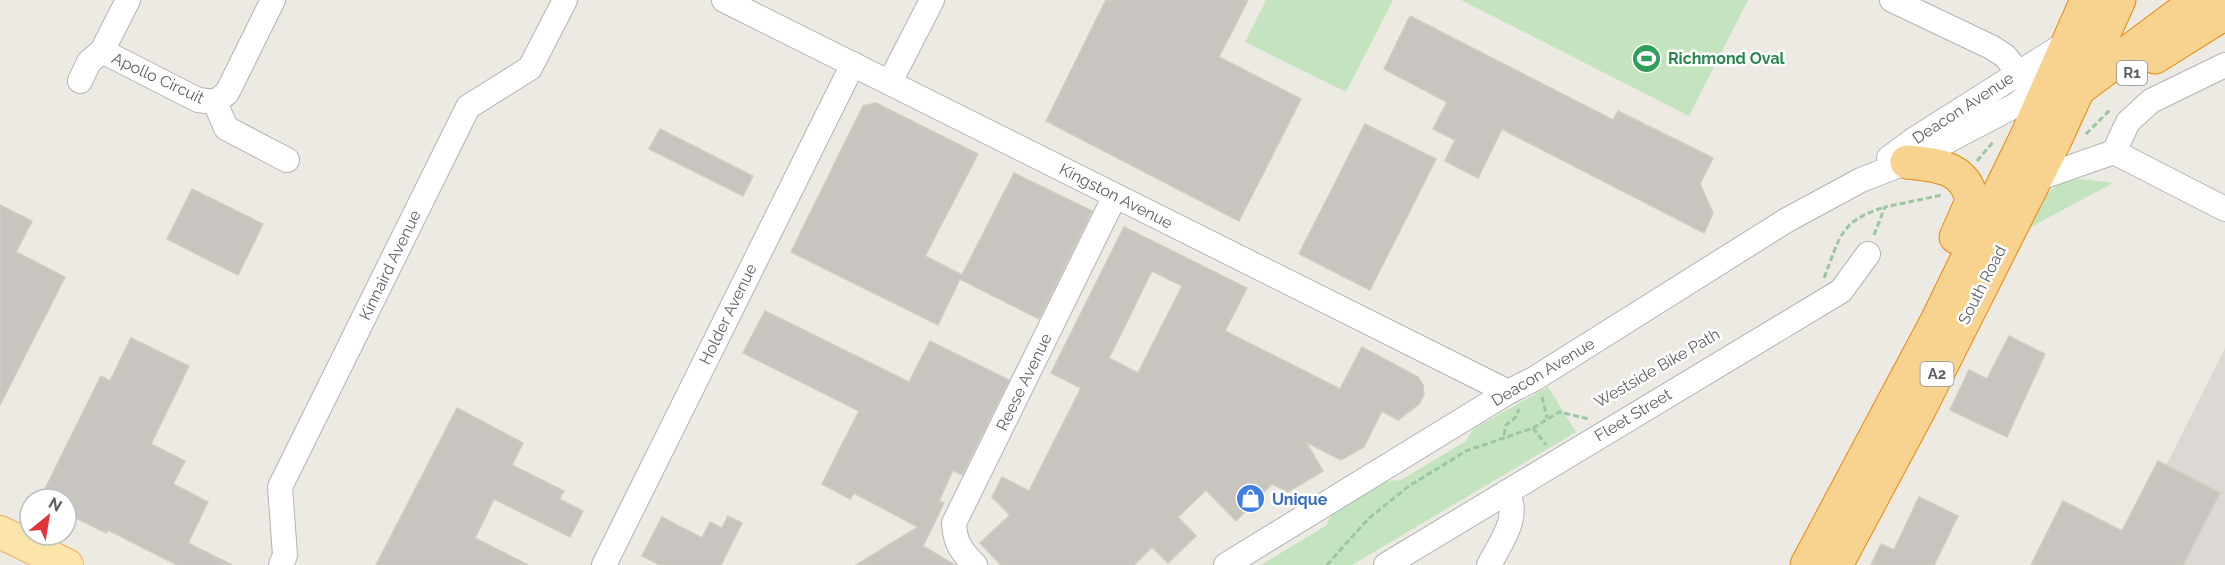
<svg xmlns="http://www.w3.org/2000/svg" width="2225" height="565" font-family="Raleway,sans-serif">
<rect width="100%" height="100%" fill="#edeae3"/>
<!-- industrial -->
<path fill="#dcd9d5" d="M2225,348V565H2151L2123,551Z"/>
<!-- green -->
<g fill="#c4e4c0">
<path d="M1266,0H1393L1346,92L1245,42Z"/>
<path d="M1461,0H1748L1689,116Z"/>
<path d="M2083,179L2113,183L2029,228C2042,199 2048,181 2083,179Z"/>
<path d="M1548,387L1576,432L1352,565H1261L1325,526L1333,513L1388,481L1401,480L1466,441L1473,429Z"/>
</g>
<!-- building -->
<g fill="#c8c5c0" stroke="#d1cbc1" stroke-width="1.5" fill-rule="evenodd">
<path d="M1106,0H1248L1219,57L1301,99L1239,221L1046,121Z"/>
<path d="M1410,16L1613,120L1618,111L1713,158L1700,184L1713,213L1704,233L1502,129L1478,178L1445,161L1455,140L1433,129L1447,102L1384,69Z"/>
<path d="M876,103L978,154L925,256L962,275L1014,173L1092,211L1039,319L960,279L938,325L791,252L863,106Z"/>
<path d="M1365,124L1436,159L1370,290L1299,254Z"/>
<path d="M660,129L753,176L743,196L649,149Z"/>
<path d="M192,189L263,224L238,275L167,239Z"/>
<path d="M0,205L32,221L16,252L65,277L0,405Z"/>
<path d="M1124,227L1247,288L1225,331L1340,389L1362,347L1418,377L1423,385L1424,395L1419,404L1398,420L1382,411L1364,447L1341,460L1306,442L1323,471L1288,492L1272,484L1236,521L1206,490L1178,517L1196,536L1168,563L1152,547L1134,565H1001L980,543L1010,515L992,497L1002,477L1029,491L1081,388L1051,373ZM1152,271L1182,286L1138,373L1109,358Z"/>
<path d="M765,311L909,382L930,341L1009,380L962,475L953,470L939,501L944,503L923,546L955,565H856L918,527L854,493L850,499L822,484L859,411L743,353Z"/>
<path d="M2009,336L2045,354L2007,437L1950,410L1969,370L1987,379Z"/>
<path d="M131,338L189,366L151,444L185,461L173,484L208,502L188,543L232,565H177L108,530L106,533L66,513V499H40L101,376L110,381Z"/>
<path d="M457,408L523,443L512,465L564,491L559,499L583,511L570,537L494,499L475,538L528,565H376Z"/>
<path d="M2158,461L2220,493L2183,565H2031L2063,501L2122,531Z"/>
<path d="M1919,497L1958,516L1934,565H1871L1881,544L1894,550Z"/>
<path d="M728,516L742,523L721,565H660L642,556L662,517L702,538L710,522L722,528Z"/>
</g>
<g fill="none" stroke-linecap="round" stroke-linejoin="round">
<defs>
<g id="minor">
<path d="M724,0L1508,392"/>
<path d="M1892,0L1991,47L2005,56L2018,72"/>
<path d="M102,51L198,100L215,102L227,93L273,0"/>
<path d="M80,81L89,62L102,51L128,0"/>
<path d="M890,82L932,0"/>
<path d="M215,102L226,128L287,160"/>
<path d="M2114,152L2128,122L2151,101L2225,65"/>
<path d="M2114,152L2225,209"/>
<path d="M1889,158L1915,139L2068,42"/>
<path d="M2034,180L2114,152"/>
<path d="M281,565L285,555L280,487L468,107L530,68L565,0"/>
<path d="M604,565L853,64"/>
<path d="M975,565C961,551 955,543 954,523L1115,196"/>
<path d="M1226,565L1508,392L1534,379L1787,220L1861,180L1907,162L2018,104L2050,75"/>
<path d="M1386,565L1841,291L1868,254"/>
<path d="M1489,565C1501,542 1521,517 1507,492"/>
</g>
<path id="major" d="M0,532L67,565"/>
<g id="highway">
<path d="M2155,57L2225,13"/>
<path d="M2080,88L2198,0"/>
<path d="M1907,162C1935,165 1966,166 1972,201L1956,237"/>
<path d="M1807,565L1937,321L2026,138L2087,0"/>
<path d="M1836,565L1920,408L2055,140L2119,0"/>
</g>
</defs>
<!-- minor casing -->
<use href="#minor" stroke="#b0b4b7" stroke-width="26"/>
<!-- major casing -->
<use href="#major" stroke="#eab45e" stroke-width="34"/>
<!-- highway casing -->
<use href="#highway" stroke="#e5890b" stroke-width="35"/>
<!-- path -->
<g stroke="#9bc7a2" stroke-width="3" stroke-dasharray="6 3" stroke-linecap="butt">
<path d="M2086,134L2111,109"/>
<path d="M1977,161L1994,141"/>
<path d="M1874,235L1885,207L1942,195"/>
<path d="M1824,278C1840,238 1839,221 1885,207"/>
<path d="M1542,397L1547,418"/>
<path d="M1533,428L1546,445"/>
<path d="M1504,435L1506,425L1516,417L1519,409"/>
<path d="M1327,565L1368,519L1409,486L1466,451L1533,428L1559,412L1589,419"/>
</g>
<!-- minor -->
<use href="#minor" stroke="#fff" stroke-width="24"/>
<!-- major -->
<use href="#major" stroke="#fbe5aa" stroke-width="32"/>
<!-- highway -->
<use href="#highway" stroke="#f8d28f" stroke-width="33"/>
</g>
<!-- icons -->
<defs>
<symbol id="stadium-disc" viewBox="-11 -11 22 22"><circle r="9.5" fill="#2e9e5b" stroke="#fff"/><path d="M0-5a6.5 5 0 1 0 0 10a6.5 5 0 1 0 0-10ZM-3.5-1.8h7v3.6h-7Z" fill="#fff"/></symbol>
<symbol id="shop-disc" viewBox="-11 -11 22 22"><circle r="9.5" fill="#3f7fe0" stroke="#fff"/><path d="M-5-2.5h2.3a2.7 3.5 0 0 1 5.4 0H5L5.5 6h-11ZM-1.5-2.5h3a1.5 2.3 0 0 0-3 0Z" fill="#fff"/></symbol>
</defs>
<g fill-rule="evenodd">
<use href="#stadium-disc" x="1630" y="42" width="33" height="33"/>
<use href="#shop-disc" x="1234" y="482" width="33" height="33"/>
</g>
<g text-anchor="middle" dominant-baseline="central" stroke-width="5" stroke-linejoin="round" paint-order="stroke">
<!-- shield labels -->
<g fill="#fff" stroke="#8c8f92" stroke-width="1.5">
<rect x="2117" y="61" width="30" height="24" rx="4.5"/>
<rect x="1920.5" y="362" width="33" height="24" rx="4.5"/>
</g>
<g font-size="15" font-weight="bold" fill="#5b5f63">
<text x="2132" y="73">R1</text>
<text x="1937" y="374">A2</text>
</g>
<!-- leisure labels -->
<g font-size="16" font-weight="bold" fill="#27864d" stroke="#fff" text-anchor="start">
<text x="1668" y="58">Richmond Oval</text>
</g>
<!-- street labels -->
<g font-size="16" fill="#5b5f63" stroke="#fff">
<text transform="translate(158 78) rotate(25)">Apollo Circuit</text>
<text transform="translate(1963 108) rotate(-33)">Deacon Avenue</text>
<text transform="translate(1116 196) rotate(27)">Kingston Avenue</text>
<text transform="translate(390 265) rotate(-64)">Kinnaird Avenue</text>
<text transform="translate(1982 285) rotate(-63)">South Road</text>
<text transform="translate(728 314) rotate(-64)">Holder Avenue</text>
<text transform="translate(1657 368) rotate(-30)">Westside Bike Path</text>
<text transform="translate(1543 372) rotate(-31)">Deacon Avenue</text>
<text transform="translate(1024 382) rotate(-64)">Reese Avenue</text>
<text transform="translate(1633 415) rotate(-31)">Fleet Street</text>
</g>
<!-- shop labels -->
<g font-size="16" font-weight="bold" fill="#366cbe" stroke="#fff" text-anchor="start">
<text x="1272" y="499">Unique</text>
</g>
</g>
<!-- north arrow -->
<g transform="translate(48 517) rotate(30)"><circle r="28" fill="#ffffff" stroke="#bdbfc1" stroke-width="1.5"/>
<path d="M0-4.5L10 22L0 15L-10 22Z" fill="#e0353a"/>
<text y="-9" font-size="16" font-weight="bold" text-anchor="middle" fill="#5b5f63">N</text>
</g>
</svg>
